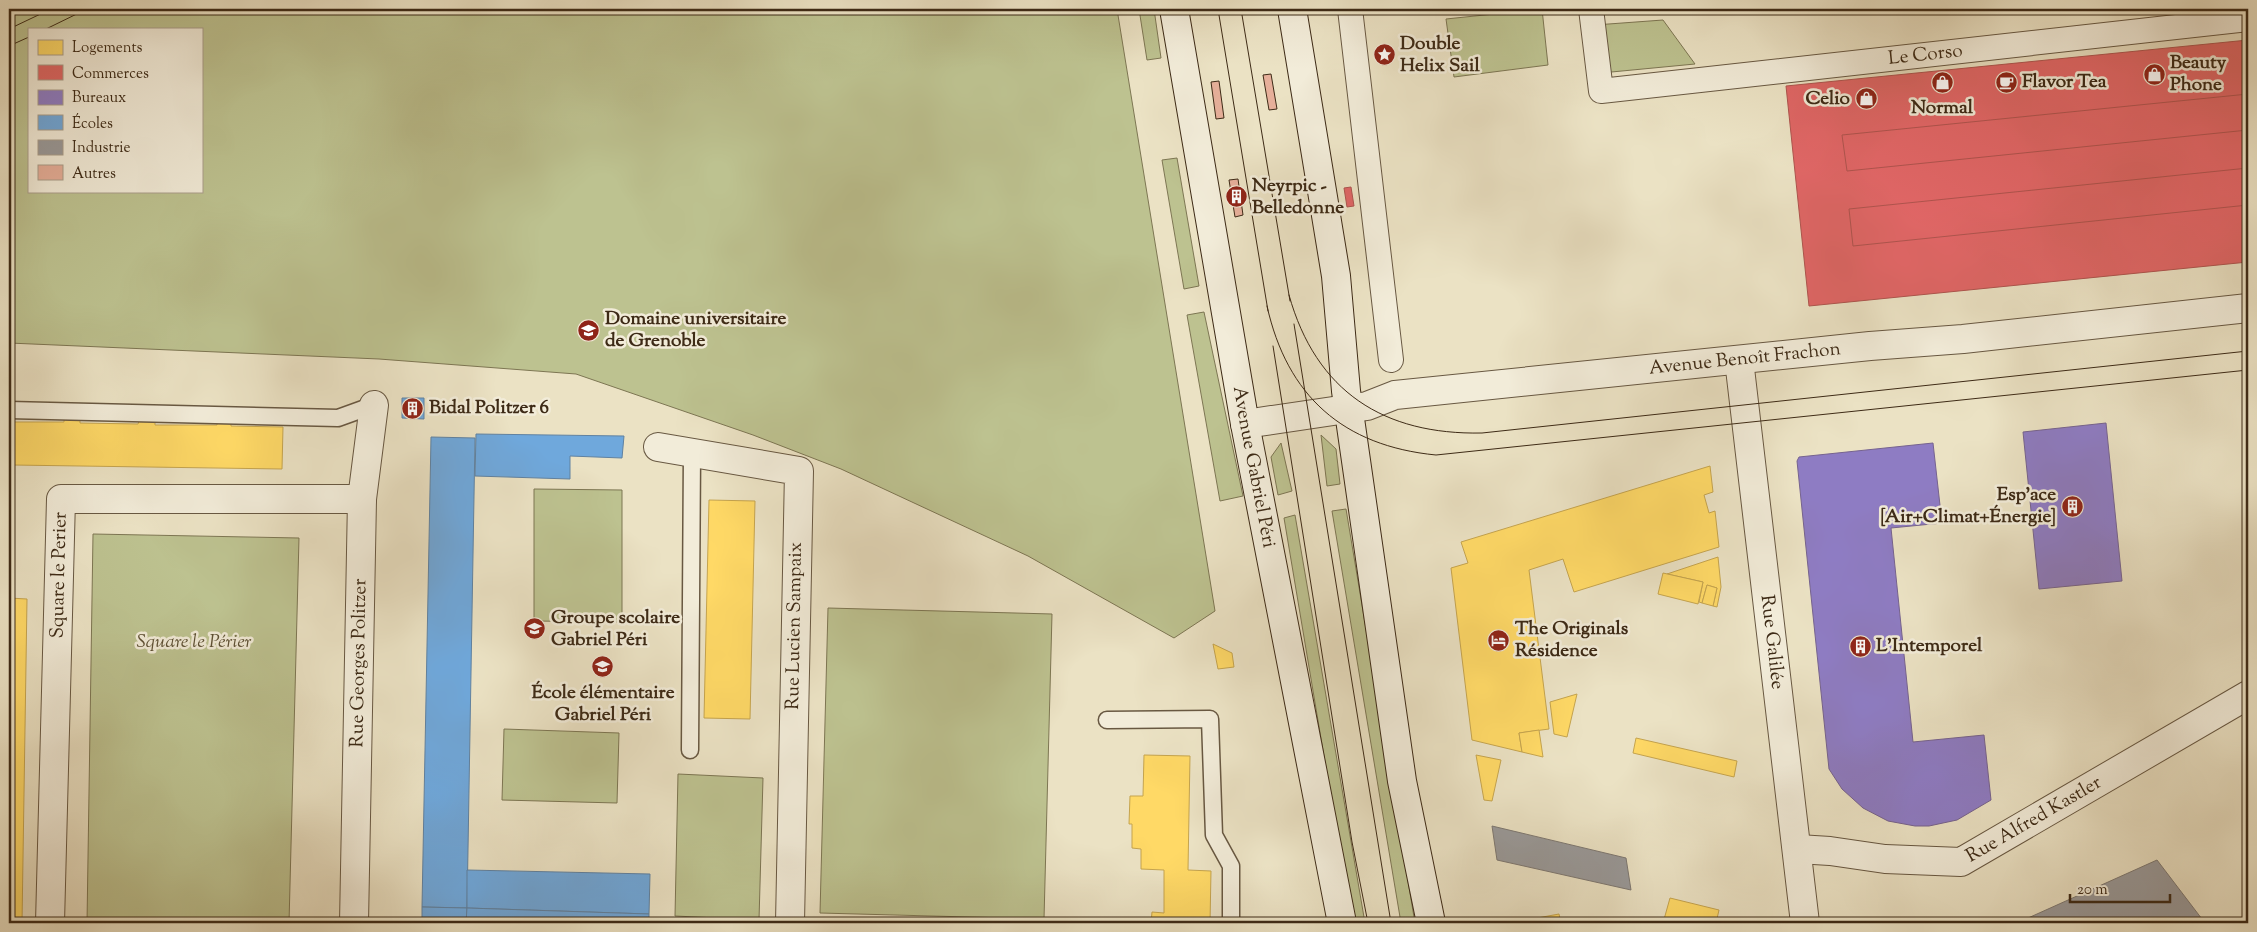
<svg xmlns="http://www.w3.org/2000/svg" width="2257" height="932" font-family="'Sorts Mill Goudy',serif">
<rect width="100%" height="100%" fill="#ebe2c4"/>
<filter id="stains"><feTurbulence type="fractalNoise" baseFrequency=".004" numOctaves="4"/><feColorMatrix values="0 0 0 0 .2 0 0 0 0 .09 0 0 0 0 .02 0 0 0 .5 -.17"/></filter>
<radialGradient id="worn" r=".72"><stop offset=".6" stop-color="#630" stop-opacity="0"/><stop offset="1" stop-color="#630" stop-opacity=".3"/></radialGradient>
<!-- green -->
<g fill="#bdc290" stroke="#7d7653" fill-rule="evenodd">
<path d="M9,9H1117L1215,611L1174,638L1028,556L841,469L753,435L576,374L379,359L9,343ZM29,29H201V191H29Z"/>
<path d="M1139,9H1154L1161,58L1147,60Z"/>
<path d="M1542,9L1548,65L1454,77L1446,19Z"/>
<path d="M1663,20L1695,64L1601,73L1595,25Z"/>
<path d="M1177,158L1199,286L1184,289L1162,160Z"/>
<path d="M1204,312L1243,496L1220,501L1187,315Z"/>
<path d="M1321,435L1336,449L1340,484L1327,486Z"/>
<path d="M1281,443L1292,491L1278,495L1271,457Z"/>
<path d="M534,489L622,490V622L534,621Z"/>
<path d="M1346,509L1415,923H1401L1332,511Z"/>
<path d="M1295,515L1365,923H1352L1284,518Z"/>
<path d="M93,534L299,538L289,923H87Z"/>
<path d="M828,608L1052,614L1044,919L820,913Z"/>
<path d="M504,729L619,733L617,803L502,800Z"/>
<path d="M678,774L763,778L759,920L675,916Z"/>
</g>
<!-- homes -->
<g fill="#ffd966" stroke="#c5a44e">
<path d="M64,417H80V423L138,424L140,418H155V425H217V420H231V426L283,427L282,469L13,465L12,478H9V422H64Z"/>
<path d="M1710,466L1713,492L1704,495L1709,513L1715,511L1719,547L1574,592L1563,559L1529,570L1549,729L1519,733L1522,752L1472,740L1451,568L1468,563L1461,542Z"/>
<path d="M709,500L755,501L750,719L704,718Z"/>
<path d="M1718,557L1721,587L1717,607L1713,606L1717,588L1707,585L1702,603L1699,602L1703,582L1667,574Z"/>
<path d="M1663,573L1703,582L1698,604L1658,594Z"/>
<path d="M1707,585L1717,588L1713,606L1702,603Z"/>
<path d="M9,598L27,599L22,923H9Z"/>
<path d="M1213,644L1232,653L1234,667L1218,669Z"/>
<path d="M1577,694L1567,737L1554,734L1550,702Z"/>
<path d="M1539,730L1543,757L1522,752L1519,733Z"/>
<path d="M1636,738L1737,761L1734,777L1633,753Z"/>
<path d="M1144,755L1190,756L1188,870L1211,871L1210,923H1151L1152,912L1164,913V870L1141,869V849L1132,848V824H1129L1130,796H1143Z"/>
<path d="M1476,755L1501,760L1492,801L1484,800Z"/>
<path d="M1670,898L1719,910L1716,923H1663Z"/>
<path d="M1559,914L1561,923H1510Z"/>
</g>
<!-- shops -->
<g fill="#e06666" stroke="#af544e">
<path d="M2248,40V262L1809,306L1786,86Z"/>
<path d="M2248,94V130L1847,171L1842,135Z"/>
<path d="M2248,168V205L1853,246L1849,209Z"/>
<path d="M1351,187L1354,206L1347,207L1344,188Z"/>
</g>
<!-- offices -->
<g fill="#8e7cc3" stroke="#76638f">
<path d="M2106,423L2122,581L2039,589L2023,432Z"/>
<path d="M1933,443L1942,523L1891,528L1913,742L1984,735L1991,800L1957,820L1929,826H1915L1888,821L1863,808L1842,789L1829,769L1797,461L1799,457Z"/>
</g>
<!-- schools -->
<g fill="#6fa8dc" stroke="#6082a1">
<path d="M402,398H424V419L402,418Z"/>
<path d="M476,434L624,436L622,458L570,456V479L475,476Z"/>
<path d="M431,437L475,438L467,908L422,907Z"/>
<path d="M467,870L650,874L649,914L467,908Z"/>
<path d="M422,907L467,908L466,923H422Z"/>
<path d="M467,908L649,914V923H466Z"/>
</g>
<!-- industry -->
<g fill="#999" stroke="#7d7872">
<path d="M1492,826L1626,858L1631,890L1497,860Z"/>
<path d="M2157,860L2205,923H2017Z"/>
</g>
<!-- building -->
<g fill="#e6af9a" stroke="#3d2a16">
<path d="M1271,74L1277,109L1269,110L1263,75Z"/>
<path d="M1219,81L1224,118L1216,119L1211,82Z"/>
<path d="M1238,179L1243,215L1235,217L1229,180Z"/>
</g>
<g fill="none" stroke-linecap="round" stroke-linejoin="round">
<defs>
<g id="service">
<path d="M9,410L338,418L374,405"/>
<path d="M1107,720L1210,719L1214,835L1231,866V923"/>
<path d="M690,750L692,453"/>
</g>
<g id="pedestrian">
<path d="M1350,9L1391,360"/>
<path id="s1" d="M1591,9L1601,91L2248,19"/>
</g>
<g id="minor">
<path id="s2" d="M1739,360L1805,923"/>
<path d="M658,447L799,471L790,923"/>
<path id="s3" d="M1798,849L1830,851L1885,859L1961,862L2248,695"/>
<path id="s4" d="M50,923L61,499H362"/>
<path id="s5" d="M354,923L362,499L374,405"/>
</g>
<g id="tertiary">
<path id="s6" d="M1245,424L1367,406L1395,395L1870,346L1963,339L2248,308"/>
</g>
<g id="secondary">
<path id="s7" d="M1174,9L1245,424L1342,923"/>
<path d="M1292,9L1336,276L1346,391L1402,781L1431,923"/>
</g>
</defs>
<!-- service casing -->
<use href="#service" stroke="#685842" stroke-width="19"/>
<!-- pedestrian casing -->
<use href="#pedestrian" stroke="#685842" stroke-width="26"/>
<!-- minor casing -->
<use href="#minor" stroke="#685842" stroke-width="30"/>
<!-- tertiary casing -->
<use href="#tertiary" stroke="#685842" stroke-width="30"/>
<!-- secondary casing -->
<use href="#secondary" stroke="#3d2a16" stroke-width="30"/>
<!-- service -->
<use href="#service" stroke="#f2ecd9" stroke-width="16"/>
<!-- pedestrian -->
<use href="#pedestrian" stroke="#f2ecd9" stroke-width="24"/>
<!-- minor -->
<use href="#minor" stroke="#f2ecd9" stroke-width="28"/>
<!-- tertiary -->
<use href="#tertiary" stroke="#f2ecd9" stroke-width="28"/>
<!-- secondary -->
<use href="#secondary" stroke="#f2ecd9" stroke-width="28"/>
<!-- tram -->
<g stroke="#3d2a16" stroke-width="1">
<path d="M1218,9L1268,311"/>
<path d="M1241,9L1290,301"/>
<path d="M9,29L51,9"/>
<path d="M46,29L87,9"/>
<path d="M9,46L29,37"/>
<path d="M1289,295C1316,392 1384,435 1482,433L2248,351"/>
<path d="M1267,306C1287,396 1343,446 1436,455L2248,370"/>
<path d="M1294,324L1391,923"/>
<path d="M1273,346L1352,842L1368,923"/>
</g>
</g>
<!-- icons -->
<defs>
<symbol id="sight-disc" viewBox="-11 -11 22 22"><circle r="9.5" fill="#8f2418" stroke="#f2ecd9"/><path d="M0-6L1.8-2.2L6-1.7L2.9 1.2L3.7 5.4L0 3.3L-3.7 5.4L-2.9 1.2L-6-1.7L-1.8-2.2Z" fill="#fff"/></symbol>
<symbol id="shop-disc" viewBox="-11 -11 22 22"><circle r="9.5" fill="#8f2418" stroke="#f2ecd9"/><path d="M-5-2.5h2.3a2.7 3.5 0 0 1 5.4 0H5L5.5 6h-11ZM-1.5-2.5h3a1.5 2.3 0 0 0-3 0Z" fill="#fff"/></symbol>
<symbol id="cafe-disc" viewBox="-11 -11 22 22"><circle r="9.5" fill="#8f2418" stroke="#f2ecd9"/><path d="M-5.5-4.5H6V0H3Q3 3.5 0 3.5H-2.5Q-5.5 3.5-5.5 0ZM3-3.2v2h1.7v-2ZM-6 4.5H4V6H-6Z" fill="#fff"/></symbol>
<symbol id="building-disc" viewBox="-11 -11 22 22"><circle r="9.5" fill="#8f2418" stroke="#f2ecd9"/><path d="M-4-6H4V6H1V3H-1V6H-4ZM-2.5-4.3h1.7v1.8h-1.7ZM.8-4.3h1.7v1.8H.8ZM-2.5-1h1.7V.8h-1.7ZM.8-1h1.7V.8H.8Z" fill="#fff"/></symbol>
<symbol id="university-disc" viewBox="-11 -11 22 22"><circle r="9.5" fill="#8f2418" stroke="#f2ecd9"/><path d="M0-5L7-2L0 1L-7-2ZM-4 1L0 2.5L4 1V4Q0 6-4 4Z" fill="#fff"/></symbol>
<symbol id="school-disc" viewBox="-11 -11 22 22"><circle r="9.5" fill="#8f2418" stroke="#f2ecd9"/><path d="M0-5L7-2L0 1L-7-2ZM-4 1L0 2.5L4 1V4Q0 6-4 4Z" fill="#fff"/></symbol>
<symbol id="hotel-disc" viewBox="-11 -11 22 22"><circle r="9.5" fill="#8f2418" stroke="#f2ecd9"/><path d="M-6-4.5h1.5V1H6V5H4.5V3h-9V5H-6ZM-4 0a1.8 1.8 0 1 1 3.6 0ZM.5 0V-2.5h3Q6-2.5 6 0Z" fill="#fff"/></symbol>
</defs>
<g fill-rule="evenodd">
<use href="#sight-disc" x="1372" y="42" width="25" height="25"/>
<use href="#shop-disc" x="2142" y="62" width="25" height="25"/>
<use href="#shop-disc" x="1930" y="70" width="25" height="25"/>
<use href="#cafe-disc" x="1994" y="70" width="25" height="25"/>
<use href="#shop-disc" x="1854" y="86" width="25" height="25"/>
<use href="#building-disc" x="1224" y="184" width="25" height="25"/>
<use href="#university-disc" x="576" y="318" width="25" height="25"/>
<use href="#building-disc" x="400" y="396" width="25" height="25"/>
<use href="#building-disc" x="2060" y="494" width="25" height="25"/>
<use href="#school-disc" x="522" y="616" width="25" height="25"/>
<use href="#hotel-disc" x="1486" y="628" width="25" height="25"/>
<use href="#building-disc" x="1848" y="634" width="25" height="25"/>
<use href="#school-disc" x="590" y="654" width="25" height="25"/>
</g>
<g text-anchor="middle" dominant-baseline="central" stroke-width="5" stroke-linejoin="round" paint-order="stroke">
<!-- poi labels -->
<g font-size="19" font-weight="bold" fill="#3d2a16" stroke="#f2ecd9" text-anchor="start">
<text x="1400" y="44">Double<tspan x="1400" dy="22">Helix Sail</tspan></text>
<text x="2170" y="63">Beauty<tspan x="2170" dy="22">Phone</tspan></text>
<text x="2022" y="82">Flavor Tea</text>
<text x="1850" y="99" text-anchor="end">Celio</text>
<text x="1942" y="108" text-anchor="middle">Normal</text>
<text x="1252" y="186">Neyrpic -<tspan x="1252" dy="22">Belledonne</tspan></text>
<text x="605" y="319">Domaine universitaire<tspan x="605" dy="22">de Grenoble</tspan></text>
<text x="429" y="408">Bidal Politzer 6</text>
<text x="2056" y="495" text-anchor="end">Esp'ace<tspan x="2056" dy="22">[Air+Climat+Énergie]</tspan></text>
<text x="551" y="618">Groupe scolaire<tspan x="551" dy="22">Gabriel Péri</tspan></text>
<text x="1515" y="629">The Originals<tspan x="1515" dy="22">Résidence</tspan></text>
<text x="1876" y="646">L'Intemporel</text>
<text x="603" y="693" text-anchor="middle">École élémentaire<tspan x="603" dy="22">Gabriel Péri</tspan></text>
</g>
<!-- street labels -->
<g font-size="19" fill="#3d2a16" stroke="#f2ecd9">
<text stroke="none"><textPath href="#s1" startOffset="409">Le Corso</textPath></text>
<text stroke="none"><textPath href="#s6" startOffset="505">Avenue Benoît Frachon</textPath></text>
<text stroke="none"><textPath href="#s7" startOffset="465">Avenue Gabriel Péri</textPath></text>
<text stroke="none"><textPath href="#s4" startOffset="348">Square le Perier</textPath></text>
<text transform="translate(795 626) rotate(-89)">Rue Lucien Sampaix</text>
<text stroke="none"><textPath href="#s2" startOffset="284">Rue Galilée</textPath></text>
<text stroke="none"><textPath href="#s5" startOffset="260">Rue Georges Politzer</textPath></text>
<text stroke="none"><textPath href="#s3" startOffset="248">Rue Alfred Kastler</textPath></text>
</g>
<!-- park labels -->
<g font-size="19" font-style="italic" fill="#5d5034" stroke="#f2ecd9">
<text x="194" y="642">Square le Périer</text>
</g>
</g>
<!-- margin -->
<rect width="2257" height="932" fill="none" stroke="#ebe2c4" stroke-width="30"/>
<rect x="10" y="10" width="2237" height="912" fill="none" stroke="#3d2a16" stroke-width="2.5"/>
<rect x="15" y="15" width="2227" height="902" fill="none" stroke="#3d2a16"/>
<!-- legend -->
<rect x="28" y="28" width="175" height="165" fill="#f2ecd9" stroke="#aa9e8b"/>
<rect x="38" y="40" width="25" height="15" fill="#ffd966" stroke="#aa9e8b"/>
<text x="72" y="52" font-size="15" fill="#3d2a16">Logements</text>
<rect x="38" y="65" width="25" height="15" fill="#e06666" stroke="#aa9e8b"/>
<text x="72" y="78" font-size="15" fill="#3d2a16">Commerces</text>
<rect x="38" y="90" width="25" height="15" fill="#8e7cc3" stroke="#aa9e8b"/>
<text x="72" y="102" font-size="15" fill="#3d2a16">Bureaux</text>
<rect x="38" y="115" width="25" height="15" fill="#6fa8dc" stroke="#aa9e8b"/>
<text x="72" y="128" font-size="15" fill="#3d2a16">Écoles</text>
<rect x="38" y="140" width="25" height="15" fill="#999999" stroke="#aa9e8b"/>
<text x="72" y="152" font-size="15" fill="#3d2a16">Industrie</text>
<rect x="38" y="165" width="25" height="15" fill="#e6af9a" stroke="#aa9e8b"/>
<text x="72" y="178" font-size="15" fill="#3d2a16">Autres</text>
<!-- scale -->
<path d="M2070 894v8h100v-8" fill="none" stroke="#3d2a16" stroke-width="2.5"/>
<text x="2077" y="894" font-size="15" fill="#3d2a16" stroke="#f2ecd9" stroke-width="4" paint-order="stroke">20 m</text>
<rect width="100%" height="100%" filter="url(#stains)"/>
<rect width="100%" height="100%" fill="url(#worn)"/>
</svg>
